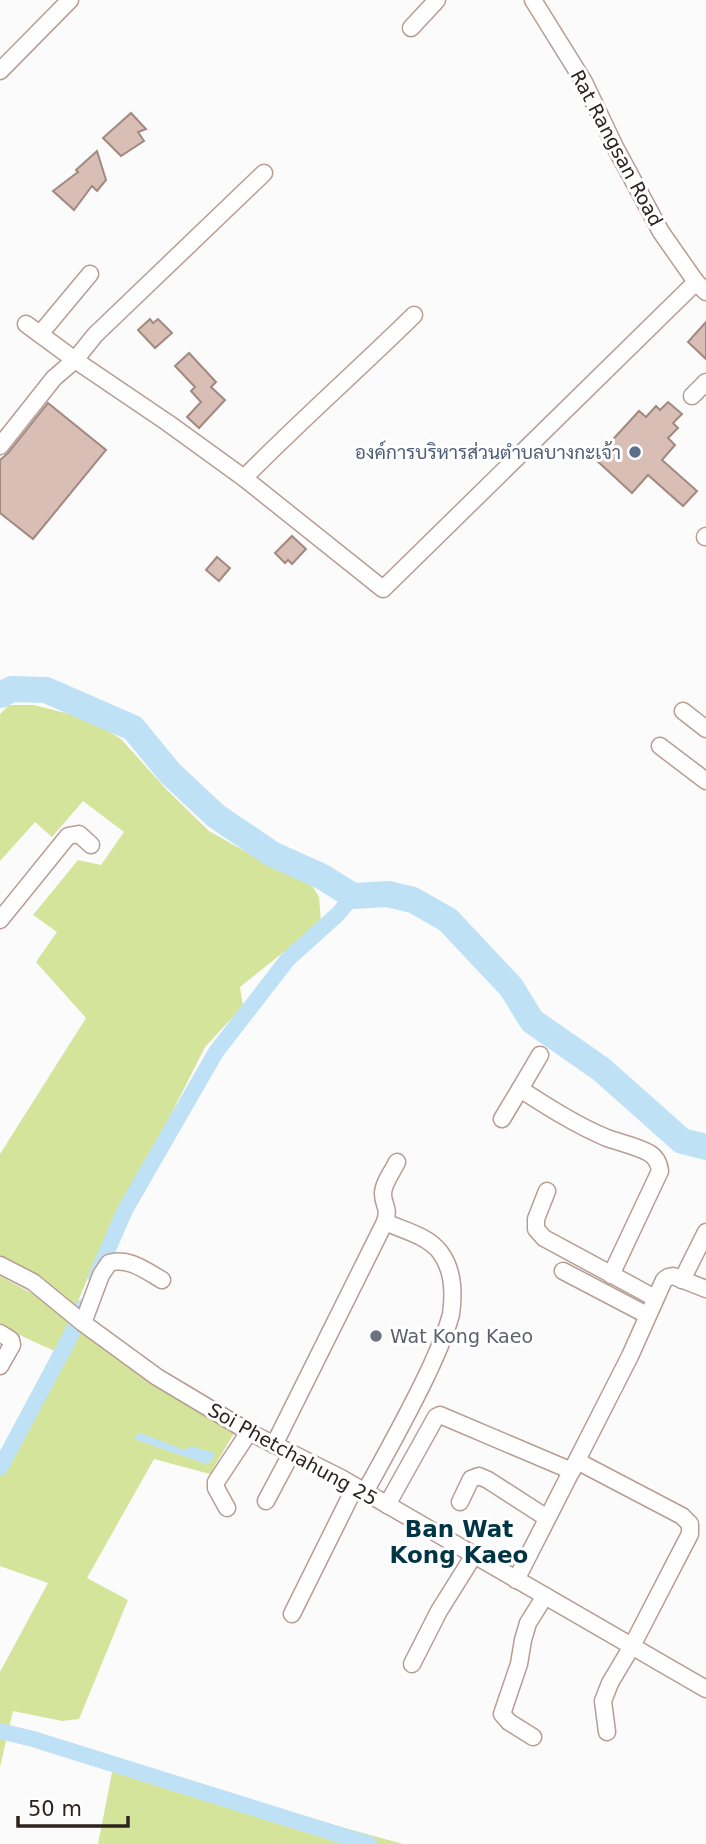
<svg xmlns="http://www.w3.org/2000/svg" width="706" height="1844" font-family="'DejaVu Sans',Sarabun,sans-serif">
<rect width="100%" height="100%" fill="#fbfbfb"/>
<!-- green -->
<g fill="#d4e49b">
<path d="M9,705H34L89,719L121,739L166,789L209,831L255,857L310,882L319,897L321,922L240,987L243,1006L205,1047L159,1138L114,1216L76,1306L51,1286L0,1260V1154L86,1018L36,962L57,932L33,915L78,860L101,865L124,832L83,801L52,837L35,822L0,861V714Z"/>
<path d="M0,1276L66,1312L69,1325L61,1354L0,1326Z"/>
<path d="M79,1331L234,1433L210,1474L154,1459L87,1578L128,1600L79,1719L62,1721L13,1711L0,1767V1672L48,1583L0,1566V1475Z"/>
<path d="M115,1757L298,1815L403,1844H98Z"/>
</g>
<!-- water -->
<path fill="#bfe1f6" d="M138,1434H143L185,1450L191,1446L215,1453L212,1461L206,1464L134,1439Z"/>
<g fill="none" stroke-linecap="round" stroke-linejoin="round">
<!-- canal -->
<g stroke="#bfe1f6" stroke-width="16">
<path d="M96,1277L125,1210L216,1052L288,959L338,914L353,896"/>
<path d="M0,1468L70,1337L83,1307"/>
<path d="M0,1731L33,1739L369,1844"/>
</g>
<!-- river -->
<path stroke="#bfe1f6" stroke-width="26" d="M0,695L12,689L46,690L133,728L170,773L216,816L272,854L321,876L353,896L388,894L413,900L448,920L511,987L532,1021L601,1069L682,1141L706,1147"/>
</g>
<!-- building -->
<g fill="#d8beb4" stroke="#a28980" stroke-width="2">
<path d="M131,113L146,129L138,132L144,141L121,156L103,138Z"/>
<path d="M97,151L106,180L97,191L92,186L74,210L53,191L78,172L76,170Z"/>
<path d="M150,319L153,323L158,319L172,333L155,348L138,330Z"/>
<path d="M706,322V359L688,342Z"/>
<path d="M189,353L216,382L211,387L225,400L199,428L187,417L201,402L191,391L195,387L175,366Z"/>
<path d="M668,402L682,414L673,423L678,428L668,438L675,445L662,460L697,491L683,506L648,475L632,493L595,459L639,411L646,417L656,406L660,410Z"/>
<path d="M48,403L106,450L33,539L0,513V460L8,453Z"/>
<path d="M292,536L306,549L292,564L288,560L285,563L275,553Z"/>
<path d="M217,557L230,568L219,581L206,570Z"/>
</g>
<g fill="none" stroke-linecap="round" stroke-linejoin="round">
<defs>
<g id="minor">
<path d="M533,0L584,82L615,147L661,232L696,282L706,292"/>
<path d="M411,28L437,0"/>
<path d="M0,71L70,0"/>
<path d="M26,324L75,360L168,423L244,478L383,589L696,282"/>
<path d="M40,334L90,274"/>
<path d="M692,396L706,382"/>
<path d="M0,446L54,378L75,360L95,335L264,173"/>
<path d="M244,478C299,422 358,370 414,315"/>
<path d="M705,537L706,536"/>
<path d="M683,711L706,729"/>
<path d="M660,746L706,781"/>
<path d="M0,920L68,836L79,834L91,845"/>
<path d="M540,1055L520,1089C548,1107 576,1125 607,1138C621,1143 637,1146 649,1153C656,1157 659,1163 660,1171L611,1275"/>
<path d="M502,1119L520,1089"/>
<path d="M547,1191L536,1219V1229L544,1238L655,1298"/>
<path d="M0,1265L33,1282L83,1323L157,1377L249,1432L341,1478L706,1689"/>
<path d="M563,1271L647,1315"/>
<path d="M682,1280L706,1232"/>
<path d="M83,1323L101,1275L109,1263C128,1257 145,1270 162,1280"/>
<path d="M0,1333L11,1340L12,1345L0,1366"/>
<path d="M274,1445L385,1222C390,1207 383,1206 383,1194C383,1183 393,1171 397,1162"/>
<path d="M577,1461L682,1516L690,1524V1534L677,1559L632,1646L610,1683L603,1701L607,1732"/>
<path d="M365,1492C388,1450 412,1408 432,1364C439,1348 447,1331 451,1314C454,1293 453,1269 440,1252C428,1236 403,1230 385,1222"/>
<path d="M266,1501L291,1454"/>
<path d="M460,1502L471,1479L479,1476L488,1480L547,1518"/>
<path d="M387,1505L436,1417L440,1415L572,1471"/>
<path d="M227,1508L216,1488V1482L249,1432"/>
<path d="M516,1580L630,1356L664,1280L668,1277L673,1276L706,1289"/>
<path d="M292,1614L355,1487"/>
<path d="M412,1664L439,1611L474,1555"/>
<path d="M533,1737L509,1722L502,1714L519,1664L523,1640L528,1623L545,1596"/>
</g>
</defs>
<!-- minor casing -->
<use href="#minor" stroke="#b79d94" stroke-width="19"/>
<!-- minor -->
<use href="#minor" stroke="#fff" stroke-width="16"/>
</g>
<!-- markers -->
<circle fill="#5c6f8a" stroke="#fff" stroke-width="2.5" cx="635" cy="452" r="7"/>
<circle fill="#6b7280" stroke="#fff" stroke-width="2.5" cx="376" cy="1336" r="7"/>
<g text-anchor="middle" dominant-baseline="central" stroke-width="6" stroke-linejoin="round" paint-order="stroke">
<!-- street labels -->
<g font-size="19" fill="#2c221e" stroke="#fff">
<text transform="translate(617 148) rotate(62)">Rat Rangsan Road</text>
<text transform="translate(293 1454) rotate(29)">Soi Phetchahung 25</text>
</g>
<!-- service labels -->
<g font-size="19" fill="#4e5e75" stroke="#fff" text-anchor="end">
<text x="621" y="452">องค์การบริหารส่วนตำบลบางกะเจ้า</text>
</g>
<!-- worship labels -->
<g font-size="19" fill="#5b616d" stroke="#fff" text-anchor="start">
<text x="390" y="1336">Wat Kong Kaeo</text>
</g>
<!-- quarter labels -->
<g font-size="23" font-weight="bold" fill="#003546" stroke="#fff">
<text x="459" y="1529">Ban Wat<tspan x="459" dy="26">Kong Kaeo</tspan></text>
</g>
</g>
<!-- scale -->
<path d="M18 1816v10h110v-10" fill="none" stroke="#2c221e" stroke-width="3.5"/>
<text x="28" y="1816" font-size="21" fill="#2c221e" stroke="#ffffff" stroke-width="5" paint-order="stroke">50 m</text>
</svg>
